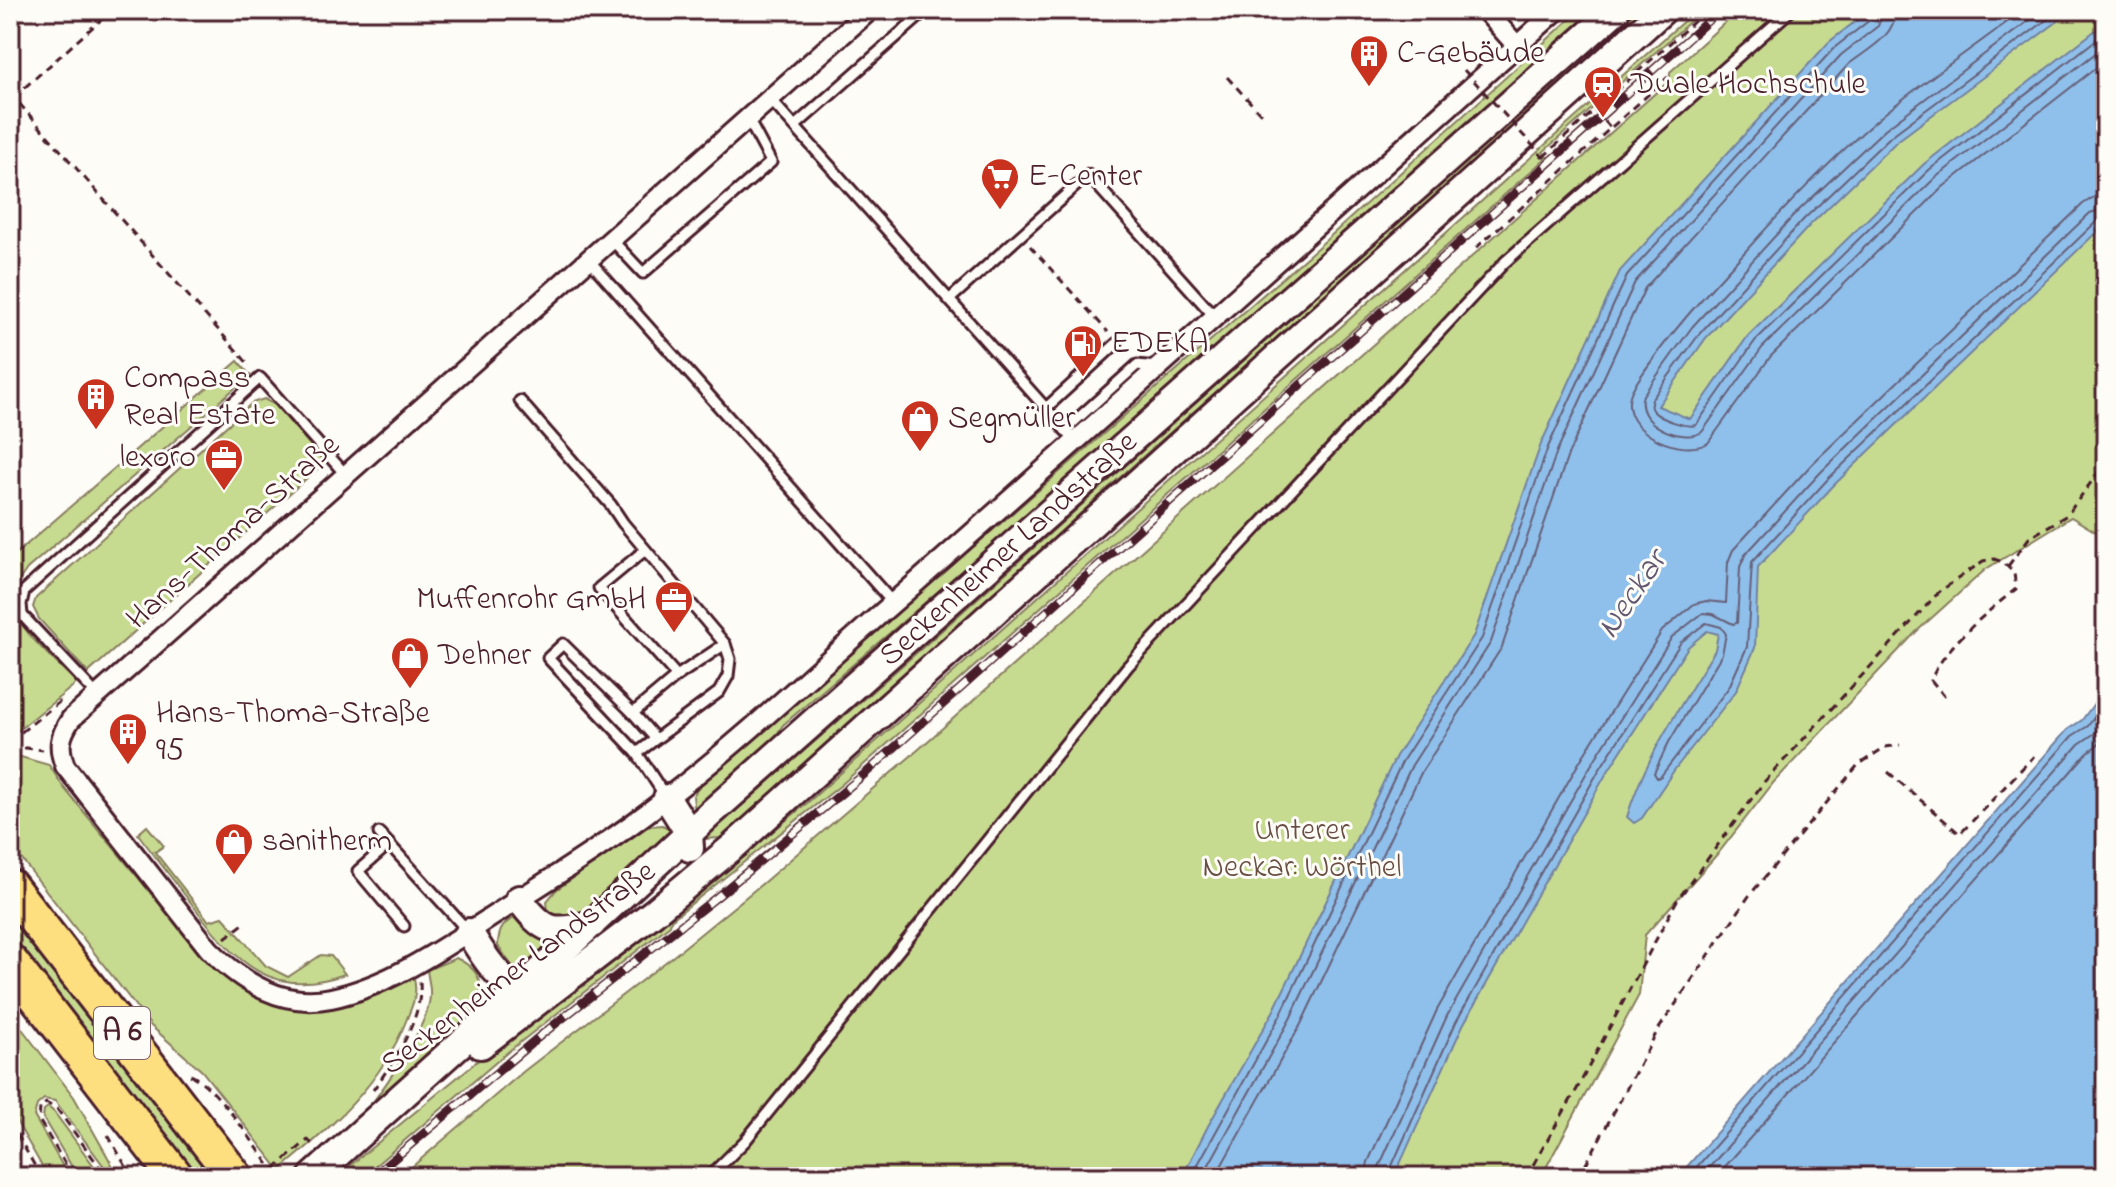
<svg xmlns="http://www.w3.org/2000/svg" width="2116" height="1187" font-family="'Indie Flower',sans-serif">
<rect width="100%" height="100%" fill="#fdfcf7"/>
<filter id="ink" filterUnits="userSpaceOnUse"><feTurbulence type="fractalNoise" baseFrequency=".0125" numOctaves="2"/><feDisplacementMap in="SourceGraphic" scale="16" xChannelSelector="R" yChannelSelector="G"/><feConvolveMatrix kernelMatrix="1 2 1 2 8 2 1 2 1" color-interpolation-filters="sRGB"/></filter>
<g filter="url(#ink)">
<!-- green -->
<g fill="#c7db90" stroke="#887d5e" stroke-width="2">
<path d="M1580,10H1593L987,549L783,725L770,745L695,813L693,796L699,786L1326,240Z"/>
<path d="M1634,10H1646L1137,462L806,764L720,838L703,839L922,648Z"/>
<path d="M1696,10H1703L1543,152L1547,157L841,785L671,920L670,925L509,1051L362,1177H336L476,1062L703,889L806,804Z"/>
<path d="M1739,10H2106V538L2071,517L1986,569L1916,632L1774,782L1720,851L1645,935L1639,995L1541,1177H400L524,1071L676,954L763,883L919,749L1670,80V72Z"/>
<path d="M238,361L250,375L27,569C21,577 15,587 13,597C8,623 59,664 77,683L10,737V559Z"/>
<path d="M264,399L275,405L325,462L88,673L39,619L33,607L36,598L252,403Z"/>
<path d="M10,754L49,765L64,788L209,963C252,1003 306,1022 363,1000C379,994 396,978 414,979C418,995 412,1006 406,1021C381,1085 331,1127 280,1170L202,1071L151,1026L10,844Z"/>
<path d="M662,825L675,831L584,915L557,922L548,912L547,901L556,890L649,826Z"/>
<path d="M147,826L164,846L155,852L209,921L223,917L266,966L288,977L321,955L331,956L345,974C272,1000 237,963 195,908C176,884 157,859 138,834Z"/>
<path d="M519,917L568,939L523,981L498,946C498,931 503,920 519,917Z"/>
<path d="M10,918L211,1177H198L10,932Z"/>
<path d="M456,958C471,965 484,976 480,995C474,1022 388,1092 364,1114C383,1089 429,1026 430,996C431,988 428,979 427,970Z"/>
<path d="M10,1013L74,1097L119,1177H112L55,1101L44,1099L37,1105L34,1116L69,1177H48L10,1110Z"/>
<path d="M48,1107L54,1112L102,1177H78L43,1118L44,1110Z"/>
</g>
<!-- water -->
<g fill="#8fc0eb" stroke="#73809e" stroke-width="2">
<path d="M1870,10H2073L1896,142L1810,225L1706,338L1658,406L1690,419L1748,336L1924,164L2106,22V223L1834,485L1758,567L1755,648L1736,691L1675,769L1642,818L1634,823L1627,817C1645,757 1683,703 1715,650L1718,634L1707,631L1688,647L1605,776L1463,1025L1394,1177H1182L1208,1126L1274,1010L1396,756L1474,635L1541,444L1620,271L1829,42Z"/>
<path d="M2106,687V1175L1678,1177L2067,730L2082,720Z"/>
</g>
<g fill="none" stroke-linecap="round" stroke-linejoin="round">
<!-- shore -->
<g stroke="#665f78" stroke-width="2">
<path d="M2023,10C1975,47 1923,81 1877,120C1829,161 1785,207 1743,254C1704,296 1666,337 1635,385C1608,426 1678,460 1708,443L1771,356L1943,187L2106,60"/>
<path d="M2043,10L1885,129L1797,212L1692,327L1643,395C1633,424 1683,444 1702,432L1762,348L1935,178L2106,45"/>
<path d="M2060,10L1891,136L1804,219L1700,333L1652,399C1651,404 1649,407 1653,411C1660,419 1687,428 1696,425L1755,341L1929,170L2106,32"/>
<path d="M1191,1177L1281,1014L1403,760L1482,638L1548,447L1627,276L1834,48L1871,19L1874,10"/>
<path d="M1202,1177L1290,1019L1412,765L1491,642L1557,451L1635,282L1841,55L1878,26L1884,10"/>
<path d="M1215,1177L1301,1024L1422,771L1502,647L1568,455L1645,288L1849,64C1868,49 1895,37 1896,10"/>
<path d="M1365,1177L1368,1162L1437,1010L1580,761L1662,631L1694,604L1706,601L1726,603L1728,562L1733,550L1812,464L2083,204L2094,197L2106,196"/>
<path d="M1377,1177L1379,1167L1447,1016L1590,767L1672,637L1703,613L1713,614L1733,624L1737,623L1740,567L1745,555L1821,472L2090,213L2106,208"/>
<path d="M1387,1177L1456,1022L1598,772L1681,642L1706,623L1721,627L1726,634L1722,654L1669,742L1654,773L1657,778L1661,776L1729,687L1747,647L1752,562L1828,479L2097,221L2106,218"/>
<path d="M1688,1177L2072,736L2088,726L2106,701"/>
<path d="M1701,1177L2079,744L2095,733L2106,718"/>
<path d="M1716,1177L2087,753L2106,738"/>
</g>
<defs>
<g id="lane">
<path d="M770,99L1076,442"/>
<path d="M795,126L921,15L917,10"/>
<path d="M611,239L643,273L771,162L748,119"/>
<path d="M588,259L893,603"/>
<path d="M950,299L1088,175L1215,317"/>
<path d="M520,401L611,505L623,523L725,644L730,659L728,676L719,692L637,753"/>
<path d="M1046,408L1117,343"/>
<path d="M1065,430L1137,365L1156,367"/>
<path d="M645,550L599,588L677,676"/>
<path d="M97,695L22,615L21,604L24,591L260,378L345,474"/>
<path d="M633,713L563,644L548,658L637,753L665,796"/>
<path d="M655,738L633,713L677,676L725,644"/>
<path d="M379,833L468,931"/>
<path d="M389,844L358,871L404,926"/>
<path d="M709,1177L745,1141L1128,666L1505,262L1791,10"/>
</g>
<g id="street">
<path d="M870,10L71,719C59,737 58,747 65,766L209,949C241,982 283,1008 331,998C392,985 448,945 499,912C555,876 612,841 664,800C744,739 817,669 893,603C1116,407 1336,208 1557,10"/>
<path d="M1485,10L1517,46"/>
</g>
<g id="secondary">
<path d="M667,798L689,833L690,848"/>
<path d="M519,899C544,932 552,935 592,924"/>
<path d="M469,932C488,964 500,981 534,1000"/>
<path d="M481,1045L653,913L735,845L1663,10"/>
<path d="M312,1177L531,980L711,813L1616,10"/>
</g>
<g id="highway">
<path d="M10,887L235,1177"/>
<path d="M10,962L176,1177"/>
</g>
</defs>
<!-- lane casing -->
<use href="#lane" stroke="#4a1f2b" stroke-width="15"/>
<!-- street casing -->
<use href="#street" stroke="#4a1f2b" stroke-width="24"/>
<!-- secondary casing -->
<use href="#secondary" stroke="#4a1f2b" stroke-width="32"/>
<!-- highway casing -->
<use href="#highway" stroke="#4a1f2b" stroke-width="40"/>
<!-- path -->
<g stroke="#4a1f2b" stroke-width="3" stroke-dasharray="8 6" stroke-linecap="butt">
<path d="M1227,77L1262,115"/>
<path d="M10,93L250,366"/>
<path d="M14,97L112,10"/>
<path d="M1595,110L1707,10"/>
<path d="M1543,157L1595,110L1610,127"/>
<path d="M1030,246L1108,332"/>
<path d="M1476,248L1668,77"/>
<path d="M2008,566L2029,538L2067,515L2106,462"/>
<path d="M10,741L63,699"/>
<path d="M10,746L43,750"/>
<path d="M1888,772L1960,834L2034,756"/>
<path d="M225,938L246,922"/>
<path d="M190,1075C217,1085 259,1152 278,1177"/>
<path d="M373,1090C394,1061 423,1019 420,982"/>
<path d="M10,1122L41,1177"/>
<path d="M108,1135L132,1177"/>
<path d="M274,1169L308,1140L313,1145"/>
<path d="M73,1177L39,1120L40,1108L46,1103L57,1109L107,1177"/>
<path d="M283,1177L290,1171"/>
<path d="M1526,1177L1577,1089L1676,902L1764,782L1939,592L1983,561L1994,559L2003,562L2014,573L2016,589C1989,610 1943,648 1931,680L1945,697"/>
<path d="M1579,1177L1658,1030L1749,896L1858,765L1885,747L1900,745"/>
</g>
<!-- lane -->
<use href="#lane" stroke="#fdfcf7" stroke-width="9"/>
<!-- street -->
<use href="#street" stroke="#fdfcf7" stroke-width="18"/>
<!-- secondary -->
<use href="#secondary" stroke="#fdfcf7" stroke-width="26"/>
<!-- highway -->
<use href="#highway" stroke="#fedf80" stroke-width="34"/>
<defs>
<path id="rail" d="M372,1177L540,1036L718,896L867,772L1720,10"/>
</defs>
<!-- rail casing -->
<use href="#rail" stroke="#4a1f2b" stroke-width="9"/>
<!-- rail -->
<use href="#rail" stroke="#fdfcf7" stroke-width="6" stroke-dasharray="18" stroke-linecap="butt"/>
<!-- path-bridge -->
<path stroke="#4a1f2b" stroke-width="3" stroke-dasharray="8 6" stroke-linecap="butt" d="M1464,70L1543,157"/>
</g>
</g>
<!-- icons -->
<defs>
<symbol id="building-pin" viewBox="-11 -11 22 30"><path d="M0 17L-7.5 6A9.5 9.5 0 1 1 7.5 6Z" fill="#c8321e" stroke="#fdfcf7"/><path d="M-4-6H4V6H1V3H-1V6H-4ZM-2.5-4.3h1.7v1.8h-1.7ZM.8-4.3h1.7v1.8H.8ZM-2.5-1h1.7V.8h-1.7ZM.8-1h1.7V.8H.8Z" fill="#fff"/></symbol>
<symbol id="station-pin" viewBox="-11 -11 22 30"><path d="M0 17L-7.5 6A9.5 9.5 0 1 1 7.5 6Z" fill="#c8321e" stroke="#fdfcf7"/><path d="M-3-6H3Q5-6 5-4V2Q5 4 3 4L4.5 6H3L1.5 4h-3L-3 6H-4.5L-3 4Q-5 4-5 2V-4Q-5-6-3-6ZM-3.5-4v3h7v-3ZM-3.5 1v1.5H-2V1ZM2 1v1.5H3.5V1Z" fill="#fff"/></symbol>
<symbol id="supermarket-pin" viewBox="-11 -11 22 30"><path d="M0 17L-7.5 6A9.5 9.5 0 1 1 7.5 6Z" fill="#c8321e" stroke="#fdfcf7"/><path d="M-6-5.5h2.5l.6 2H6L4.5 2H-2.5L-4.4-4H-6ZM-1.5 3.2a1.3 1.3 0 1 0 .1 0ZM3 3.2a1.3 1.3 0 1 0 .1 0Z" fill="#fff"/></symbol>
<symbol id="fuel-pin" viewBox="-11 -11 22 30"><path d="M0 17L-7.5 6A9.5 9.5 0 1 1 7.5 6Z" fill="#c8321e" stroke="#fdfcf7"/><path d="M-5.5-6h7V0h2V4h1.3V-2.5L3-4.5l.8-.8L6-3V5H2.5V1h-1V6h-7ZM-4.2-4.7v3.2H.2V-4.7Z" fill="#fff"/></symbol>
<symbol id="shop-pin" viewBox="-11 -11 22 30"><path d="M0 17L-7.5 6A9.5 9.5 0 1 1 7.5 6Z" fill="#c8321e" stroke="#fdfcf7"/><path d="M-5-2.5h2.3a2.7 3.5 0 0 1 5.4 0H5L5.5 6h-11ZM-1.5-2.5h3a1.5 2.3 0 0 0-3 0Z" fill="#fff"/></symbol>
<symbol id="office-pin" viewBox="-11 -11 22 30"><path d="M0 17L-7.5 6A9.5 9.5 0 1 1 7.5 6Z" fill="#c8321e" stroke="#fdfcf7"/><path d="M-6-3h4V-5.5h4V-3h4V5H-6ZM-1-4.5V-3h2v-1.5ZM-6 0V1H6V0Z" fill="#fff"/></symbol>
</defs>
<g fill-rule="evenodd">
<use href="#building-pin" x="1347" y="32" width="44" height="60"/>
<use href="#station-pin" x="1581" y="63" width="44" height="60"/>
<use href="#supermarket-pin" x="978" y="155" width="44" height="60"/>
<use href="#fuel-pin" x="1061" y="322" width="44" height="60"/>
<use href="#building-pin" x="74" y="375" width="44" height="60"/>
<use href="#shop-pin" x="898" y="397" width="44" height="60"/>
<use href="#office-pin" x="202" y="436" width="44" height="60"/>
<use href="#office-pin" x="652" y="578" width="44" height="60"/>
<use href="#shop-pin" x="388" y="634" width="44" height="60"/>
<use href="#building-pin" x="106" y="710" width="44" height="60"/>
<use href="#shop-pin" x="212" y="820" width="44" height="60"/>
</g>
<g text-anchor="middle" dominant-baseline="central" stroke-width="6" stroke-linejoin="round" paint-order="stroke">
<!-- shield labels -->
<rect fill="#fdfcf7" stroke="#806168" stroke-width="2" x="94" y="1007" width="56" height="52" rx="6"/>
<g font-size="30" font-weight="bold" fill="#4a1f2b">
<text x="122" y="1033">A 6</text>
</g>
<!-- poi labels -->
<g font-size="32" fill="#4a1f2b" stroke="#fdfcf7" text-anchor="start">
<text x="1397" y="54">C-Gebäude</text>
<text x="1631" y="85">Duale Hochschule</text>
<text x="1028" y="177">E-Center</text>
<text x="1111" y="344">EDEKA</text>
<text x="124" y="379">Compass<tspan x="124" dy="37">Real Estate</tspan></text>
<text x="948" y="419">Segmüller</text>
<text x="196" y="458" text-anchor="end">lexoro</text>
<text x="646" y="600" text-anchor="end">Muffenrohr GmbH</text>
<text x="438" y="656">Dehner</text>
<text x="156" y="714">Hans-Thoma-Straße<tspan x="156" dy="37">95</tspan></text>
<text x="262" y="842">sanitherm</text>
</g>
<!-- street labels -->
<g font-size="32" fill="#4a1f2b" stroke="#fdfcf7">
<text transform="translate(234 533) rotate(-42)">Hans-Thoma-Straße</text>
<text transform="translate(1009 550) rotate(-42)">Seckenheimer Landstraße</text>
<text transform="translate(519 969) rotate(-37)">Seckenheimer Landstraße</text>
</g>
<!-- park labels -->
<g font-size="32" fill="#694e44" stroke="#fdfcf7">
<text x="1302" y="831">Unterer<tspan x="1302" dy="37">Neckar: Wörthel</tspan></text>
</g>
<!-- water labels -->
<g font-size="34" font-style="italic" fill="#62576e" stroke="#fdfcf7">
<text transform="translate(1633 595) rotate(-56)">Neckar</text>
</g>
</g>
<!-- margin -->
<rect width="2116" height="1187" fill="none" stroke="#fdfcf7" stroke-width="40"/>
<rect x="20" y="20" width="2076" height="1147" fill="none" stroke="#4a1f2b" stroke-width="3" filter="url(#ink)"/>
</svg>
